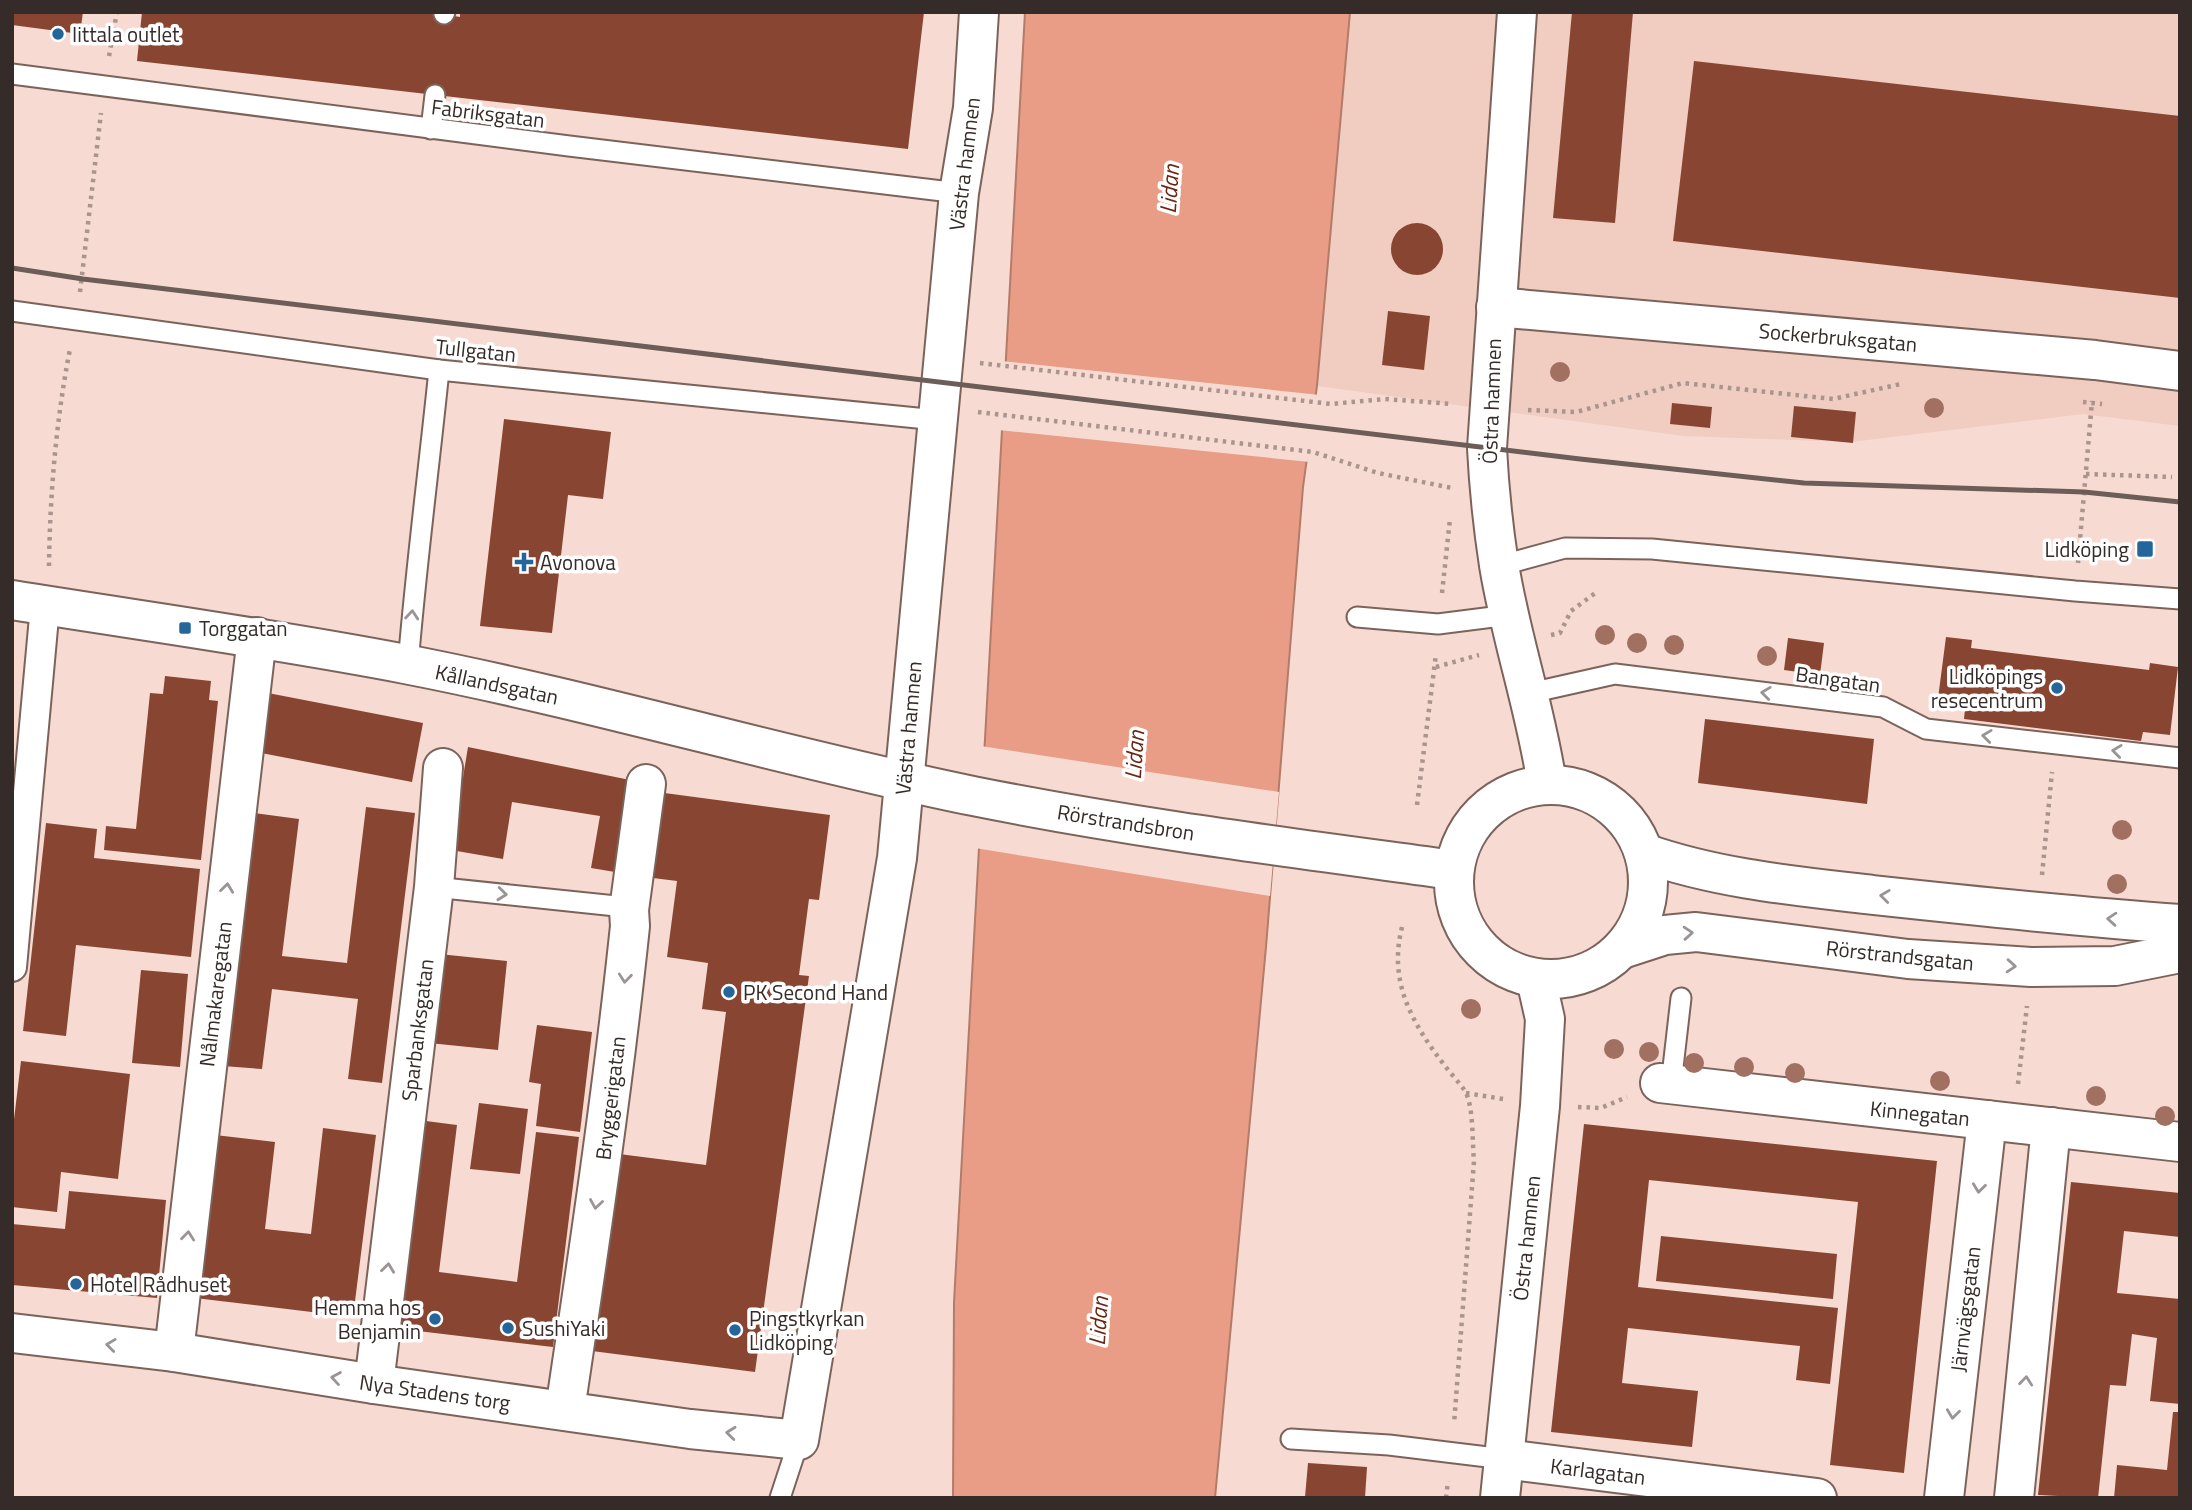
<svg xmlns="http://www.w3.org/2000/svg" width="2192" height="1510" font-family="'Titillium Web',sans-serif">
<rect width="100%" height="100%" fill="#f7dbd2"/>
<!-- built -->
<path fill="#f0ccc1" d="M1350,12H2180V426L2083,414L1851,442L1684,436L1317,386Z"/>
<!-- water -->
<path fill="#e99d87" stroke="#b37b6a" stroke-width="2" d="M1025,12H1350L1317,386L1303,487L1266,947L1215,1498H953L954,1302Z"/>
<!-- pier -->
<g fill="#f7dbd2">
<path d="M1002,361L1320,395L1310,462L998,430Z"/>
<path d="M981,746L1279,792L1270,896L975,848Z"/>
</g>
<!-- building -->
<g fill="#884532">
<path d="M12,12H83L80,34L12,25Z"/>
<path d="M142,12H429L460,17V12H924L908,149L137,61Z"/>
<path d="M1572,12H1633L1615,223L1553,218Z"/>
<path d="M1694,61L2180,116V298L1673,241Z"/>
<circle cx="1417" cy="249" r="26"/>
<path d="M1388,311L1430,316L1424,370L1382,365Z"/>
<path d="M1672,403L1712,407L1710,428L1670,424Z"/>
<path d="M1794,406L1856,412L1853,443L1791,437Z"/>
<path d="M504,419L611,432L603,499L568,495L552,633L480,626Z"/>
<path d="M1946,637L1972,640L1971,648L2149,670L2150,663L2178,667L2170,735L2143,732L2141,741L1964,719L1965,709L1937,706Z"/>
<path d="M1788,638L1824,643L1820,675L1784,670Z"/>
<path d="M165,676L211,681L209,700L218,701L201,860L104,850L106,826L136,829L150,693L163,694Z"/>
<path d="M268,693L423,723L412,782L256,752Z"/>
<path d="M1705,719L1874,739L1867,804L1698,783Z"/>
<path d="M468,747L635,781L621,873L591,868L600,816L512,802L503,859L451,850Z"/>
<path d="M657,792L830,815L819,900L809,899L799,975L809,976L755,1372L592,1351L619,1154L706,1165L726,1012L702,1009L708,963L667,957L677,881L645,877Z"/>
<path d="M366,807L415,813L382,1083L348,1079L358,999L272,989L262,1069L223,1066L254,813L299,819L282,956L347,963Z"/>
<path d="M46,823L97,829L94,858L200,869L191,957L76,945L66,1036L23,1031Z"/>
<path d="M439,954L507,961L498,1050L429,1043Z"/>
<path d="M141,970L188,974L180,1067L132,1063Z"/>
<path d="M537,1025L592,1032L580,1132L536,1126L541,1084L529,1082Z"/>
<path d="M21,1061L130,1074L118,1179L61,1172L57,1212L12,1207V1136Z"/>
<path d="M479,1103L528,1109L520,1174L470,1169Z"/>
<path d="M418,1120L457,1125L439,1272L517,1282L536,1132L579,1137L553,1347L393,1328Z"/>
<path d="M1584,1124L1937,1161L1904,1473L1830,1465L1858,1202L1649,1180L1638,1287L1838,1308L1830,1384L1796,1380L1800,1346L1628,1328L1622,1383L1698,1391L1692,1447L1551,1432Z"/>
<path d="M323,1128L376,1135L353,1317L195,1298L215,1135L275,1142L265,1229L311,1234Z"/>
<path d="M2071,1182L2180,1193V1237L2124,1231L2117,1293L2180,1299V1404L2150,1401L2157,1338L2132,1334L2126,1386L2110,1385L2098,1498L2038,1495Z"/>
<path d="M69,1191L166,1200L157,1298L12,1285V1224L65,1229Z"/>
<path d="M1661,1236L1837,1254L1833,1299L1656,1281Z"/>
<path d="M2173,1412H2180V1498H2114L2117,1465L2167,1470Z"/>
<path d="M1308,1463L1367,1467L1365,1498L1305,1497Z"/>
</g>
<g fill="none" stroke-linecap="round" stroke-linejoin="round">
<defs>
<g id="service">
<path d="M444,14L445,12"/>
<path d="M12,74L569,146L959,193"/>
<path d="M431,129L435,95"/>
<path d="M12,311L439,370L937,420"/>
<path d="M1499,566L1565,548L1652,549L2075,591L2180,599"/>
<path d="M1357,617L1438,624L1509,615"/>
<path d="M408,665C416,566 429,468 439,370"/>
<path d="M1530,693L1615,674L1883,707L1926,729L2180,758"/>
<path d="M434,887L616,906L629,910"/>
<path d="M1671,1085L1681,998"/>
<path d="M1291,1439L1389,1445L1504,1459"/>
<path d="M780,1498L799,1440"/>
</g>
<path id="pedestrian" d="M12,967L45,606"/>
<g id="minor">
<path d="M1517,12L1487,448C1489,488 1493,526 1499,565C1511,639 1536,710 1547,784"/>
<path d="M1496,307L2095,360L2180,371"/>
<path d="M1660,1083L2180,1142"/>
<path d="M12,1333L174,1352L374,1384L690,1429L799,1440L897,858L959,193L973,108L979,12"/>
<path d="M174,1352L257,637"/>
<path d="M374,1384L434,887L443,768"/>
<path d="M565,1410C589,1249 613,1088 630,926L629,910L646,784"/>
<path d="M1504,1459L1817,1498"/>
<path d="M1944,1498L1987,1120"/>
<path d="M2014,1498L2051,1127"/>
</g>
<path id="tertiary" d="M1500,1498L1540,1106L1545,1019L1536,979"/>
<g id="secondary">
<path d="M12,600C143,621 275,639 405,664C596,701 782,757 973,796C1132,828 1293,848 1454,870"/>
<circle cx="1551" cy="882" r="97"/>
<path d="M1644,853C1718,879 1796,886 1873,895C1975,906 2077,917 2180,924"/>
<path d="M1622,949L1665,935L1696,932L1908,959L2031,967L2115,966L2180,953"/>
</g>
</defs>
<!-- service casing -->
<use href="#service" stroke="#7b635c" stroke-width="23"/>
<!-- pedestrian casing -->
<use href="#pedestrian" stroke="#7b635c" stroke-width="32"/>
<!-- minor casing -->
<use href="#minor" stroke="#7b635c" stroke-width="42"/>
<!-- tertiary casing -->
<use href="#tertiary" stroke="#7b635c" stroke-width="42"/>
<!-- secondary casing -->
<use href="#secondary" stroke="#7b635c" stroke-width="42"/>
<!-- path -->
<g stroke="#a9948e" stroke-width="4.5" stroke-dasharray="3.5 5" stroke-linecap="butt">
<path d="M109,56L117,12"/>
<path d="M80,292L101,113"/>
<path d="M980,363L1331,404L1385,399L1452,404"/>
<path d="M2083,402L2102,404"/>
<path d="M1528,410L1576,412L1683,383L1833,399L1901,384"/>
<path d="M978,412L1313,452L1378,473L1452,488"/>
<path d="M2086,474L2172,477"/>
<path d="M2078,563L2092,401"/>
<path d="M49,566C50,493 56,421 70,349"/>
<path d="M1442,593L1450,519"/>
<path d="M1551,635L1560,633L1571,611L1598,591"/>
<path d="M1436,667L1479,655"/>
<path d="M1417,805L1436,654"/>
<path d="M2042,875L2052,772"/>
<path d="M1402,927C1388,982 1412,1023 1445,1066C1451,1074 1459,1082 1465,1091C1474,1107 1472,1142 1474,1161L1454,1424"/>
<path d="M2018,1084L2027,1006"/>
<path d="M1466,1093L1503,1099"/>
<path d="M1578,1107L1601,1108L1627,1097"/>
<path d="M1446,1498L1448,1481"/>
</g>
<!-- service -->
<use href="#service" stroke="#fff" stroke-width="19"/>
<!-- pedestrian -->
<use href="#pedestrian" stroke="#fff" stroke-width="28"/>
<!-- minor -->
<use href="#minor" stroke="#fff" stroke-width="38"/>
<!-- tertiary -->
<use href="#tertiary" stroke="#fff" stroke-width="38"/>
<!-- secondary -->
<use href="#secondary" stroke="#fff" stroke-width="38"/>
<!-- rail -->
<path stroke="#6c5d58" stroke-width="5" d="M12,268L83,279L1580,459L1804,483L2084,492L2180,502"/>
</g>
<!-- trees -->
<g fill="#a17060">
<circle cx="1560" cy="372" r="10"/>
<circle cx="1934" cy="408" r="10"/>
<circle cx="1605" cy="635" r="10"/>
<circle cx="1637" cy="643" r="10"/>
<circle cx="1674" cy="645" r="10"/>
<circle cx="1767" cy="656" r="10"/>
<circle cx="2122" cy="830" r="10"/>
<circle cx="2117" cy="884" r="10"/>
<circle cx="1471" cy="1009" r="10"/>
<circle cx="1614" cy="1049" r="10"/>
<circle cx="1649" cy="1052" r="10"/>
<circle cx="1694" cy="1063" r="10"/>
<circle cx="1744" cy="1067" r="10"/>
<circle cx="1795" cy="1073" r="10"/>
<circle cx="1940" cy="1081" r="10"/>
<circle cx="2096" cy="1096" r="10"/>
<circle cx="2165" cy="1116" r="10"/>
</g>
<!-- one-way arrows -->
<defs><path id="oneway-chevron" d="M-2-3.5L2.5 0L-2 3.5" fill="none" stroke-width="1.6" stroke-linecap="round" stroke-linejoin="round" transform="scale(1.75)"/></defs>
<g stroke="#9a9594">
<use href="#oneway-chevron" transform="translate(412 615) rotate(-85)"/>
<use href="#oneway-chevron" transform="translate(1766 693) rotate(-173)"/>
<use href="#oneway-chevron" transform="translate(1987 736) rotate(-173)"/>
<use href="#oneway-chevron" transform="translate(2117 751) rotate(-173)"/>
<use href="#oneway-chevron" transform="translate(227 888) rotate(-83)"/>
<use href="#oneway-chevron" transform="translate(502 894) rotate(6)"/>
<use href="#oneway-chevron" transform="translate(1885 896) rotate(-173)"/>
<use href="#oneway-chevron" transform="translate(2112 919) rotate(-176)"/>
<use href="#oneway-chevron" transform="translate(1688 933) rotate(-4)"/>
<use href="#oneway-chevron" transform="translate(2011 966) rotate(4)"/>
<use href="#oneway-chevron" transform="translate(625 978) rotate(96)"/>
<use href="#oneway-chevron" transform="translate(1979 1188) rotate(97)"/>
<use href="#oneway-chevron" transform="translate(596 1204) rotate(99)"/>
<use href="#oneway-chevron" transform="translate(188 1236) rotate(-84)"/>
<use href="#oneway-chevron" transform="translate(388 1268) rotate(-83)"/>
<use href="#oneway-chevron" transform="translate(111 1345) rotate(-173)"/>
<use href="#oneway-chevron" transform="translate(336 1378) rotate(-171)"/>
<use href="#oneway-chevron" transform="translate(2026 1381) rotate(-84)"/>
<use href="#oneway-chevron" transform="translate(1953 1414) rotate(97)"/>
<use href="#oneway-chevron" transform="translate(731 1433) rotate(-174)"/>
</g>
<!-- markers -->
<g fill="#24669c" stroke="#fff" stroke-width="2.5">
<circle cx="58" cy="34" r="7"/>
<rect x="2136" y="540" width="18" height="18" rx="3.5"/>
<path d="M520.5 551.5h7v7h7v7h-7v7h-7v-7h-7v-7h7z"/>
<rect x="178" y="621" width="14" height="14" rx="3.5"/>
<circle cx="2057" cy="688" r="7"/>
<circle cx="729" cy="992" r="7"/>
<circle cx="76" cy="1284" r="7"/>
<circle cx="435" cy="1319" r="7"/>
<circle cx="508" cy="1328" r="7"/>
<circle cx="735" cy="1330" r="7"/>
</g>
<g text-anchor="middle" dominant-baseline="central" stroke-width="7" stroke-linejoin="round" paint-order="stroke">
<!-- poi labels -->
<g font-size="21" fill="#352b28" stroke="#fff" text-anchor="start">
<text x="72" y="34">Iittala outlet</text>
<text x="2129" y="549" text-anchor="end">Lidköping</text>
<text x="540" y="562">Avonova</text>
<text x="199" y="628">Torggatan</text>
<text x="2043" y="676" text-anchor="end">Lidköpings<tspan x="2043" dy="24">resecentrum</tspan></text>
<text x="743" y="992">PK Second Hand</text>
<text x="90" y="1284">Hotel Rådhuset</text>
<text x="421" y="1307" text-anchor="end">Hemma hos<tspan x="421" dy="24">Benjamin</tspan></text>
<text x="749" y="1318">Pingstkyrkan<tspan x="749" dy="24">Lidköping</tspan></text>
<text x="522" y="1328">SushiYaki</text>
</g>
<!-- street labels -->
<g font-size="21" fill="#352b28" stroke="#fff">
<text transform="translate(488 113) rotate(7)">Fabriksgatan</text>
<text transform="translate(964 164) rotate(-83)">Västra hamnen</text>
<text transform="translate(1838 337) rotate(5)">Sockerbruksgatan</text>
<text transform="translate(476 350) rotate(6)">Tullgatan</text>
<text transform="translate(1491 401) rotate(-88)">Östra hamnen</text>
<text transform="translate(1838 679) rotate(8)">Bangatan</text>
<text transform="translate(497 684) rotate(12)">Kållandsgatan</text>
<text transform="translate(908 728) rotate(-85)">Västra hamnen</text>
<text transform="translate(1126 822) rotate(9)">Rörstrandsbron</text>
<text transform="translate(1900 955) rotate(6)">Rörstrandsgatan</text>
<text transform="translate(215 994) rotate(-83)">Nålmakaregatan</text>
<text transform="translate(417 1030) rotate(-83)">Sparbanksgatan</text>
<text transform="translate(610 1098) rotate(-83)">Bryggerigatan</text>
<text transform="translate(1920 1113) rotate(6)">Kinnegatan</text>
<text transform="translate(1526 1238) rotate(-84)">Östra hamnen</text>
<text transform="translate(1965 1309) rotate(-83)">Järnvägsgatan</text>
<text transform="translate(435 1392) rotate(8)">Nya Stadens torg</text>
<text transform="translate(1598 1471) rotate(7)">Karlagatan</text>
</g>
<!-- water labels -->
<g font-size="23" font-style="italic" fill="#692612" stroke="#fff">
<text transform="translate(1169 189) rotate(-86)">Lidan</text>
<text transform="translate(1134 755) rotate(-86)">Lidan</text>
<text transform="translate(1098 1321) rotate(-86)">Lidan</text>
</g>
</g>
<!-- border -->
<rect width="2192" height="1510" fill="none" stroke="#352b28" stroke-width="28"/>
</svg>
